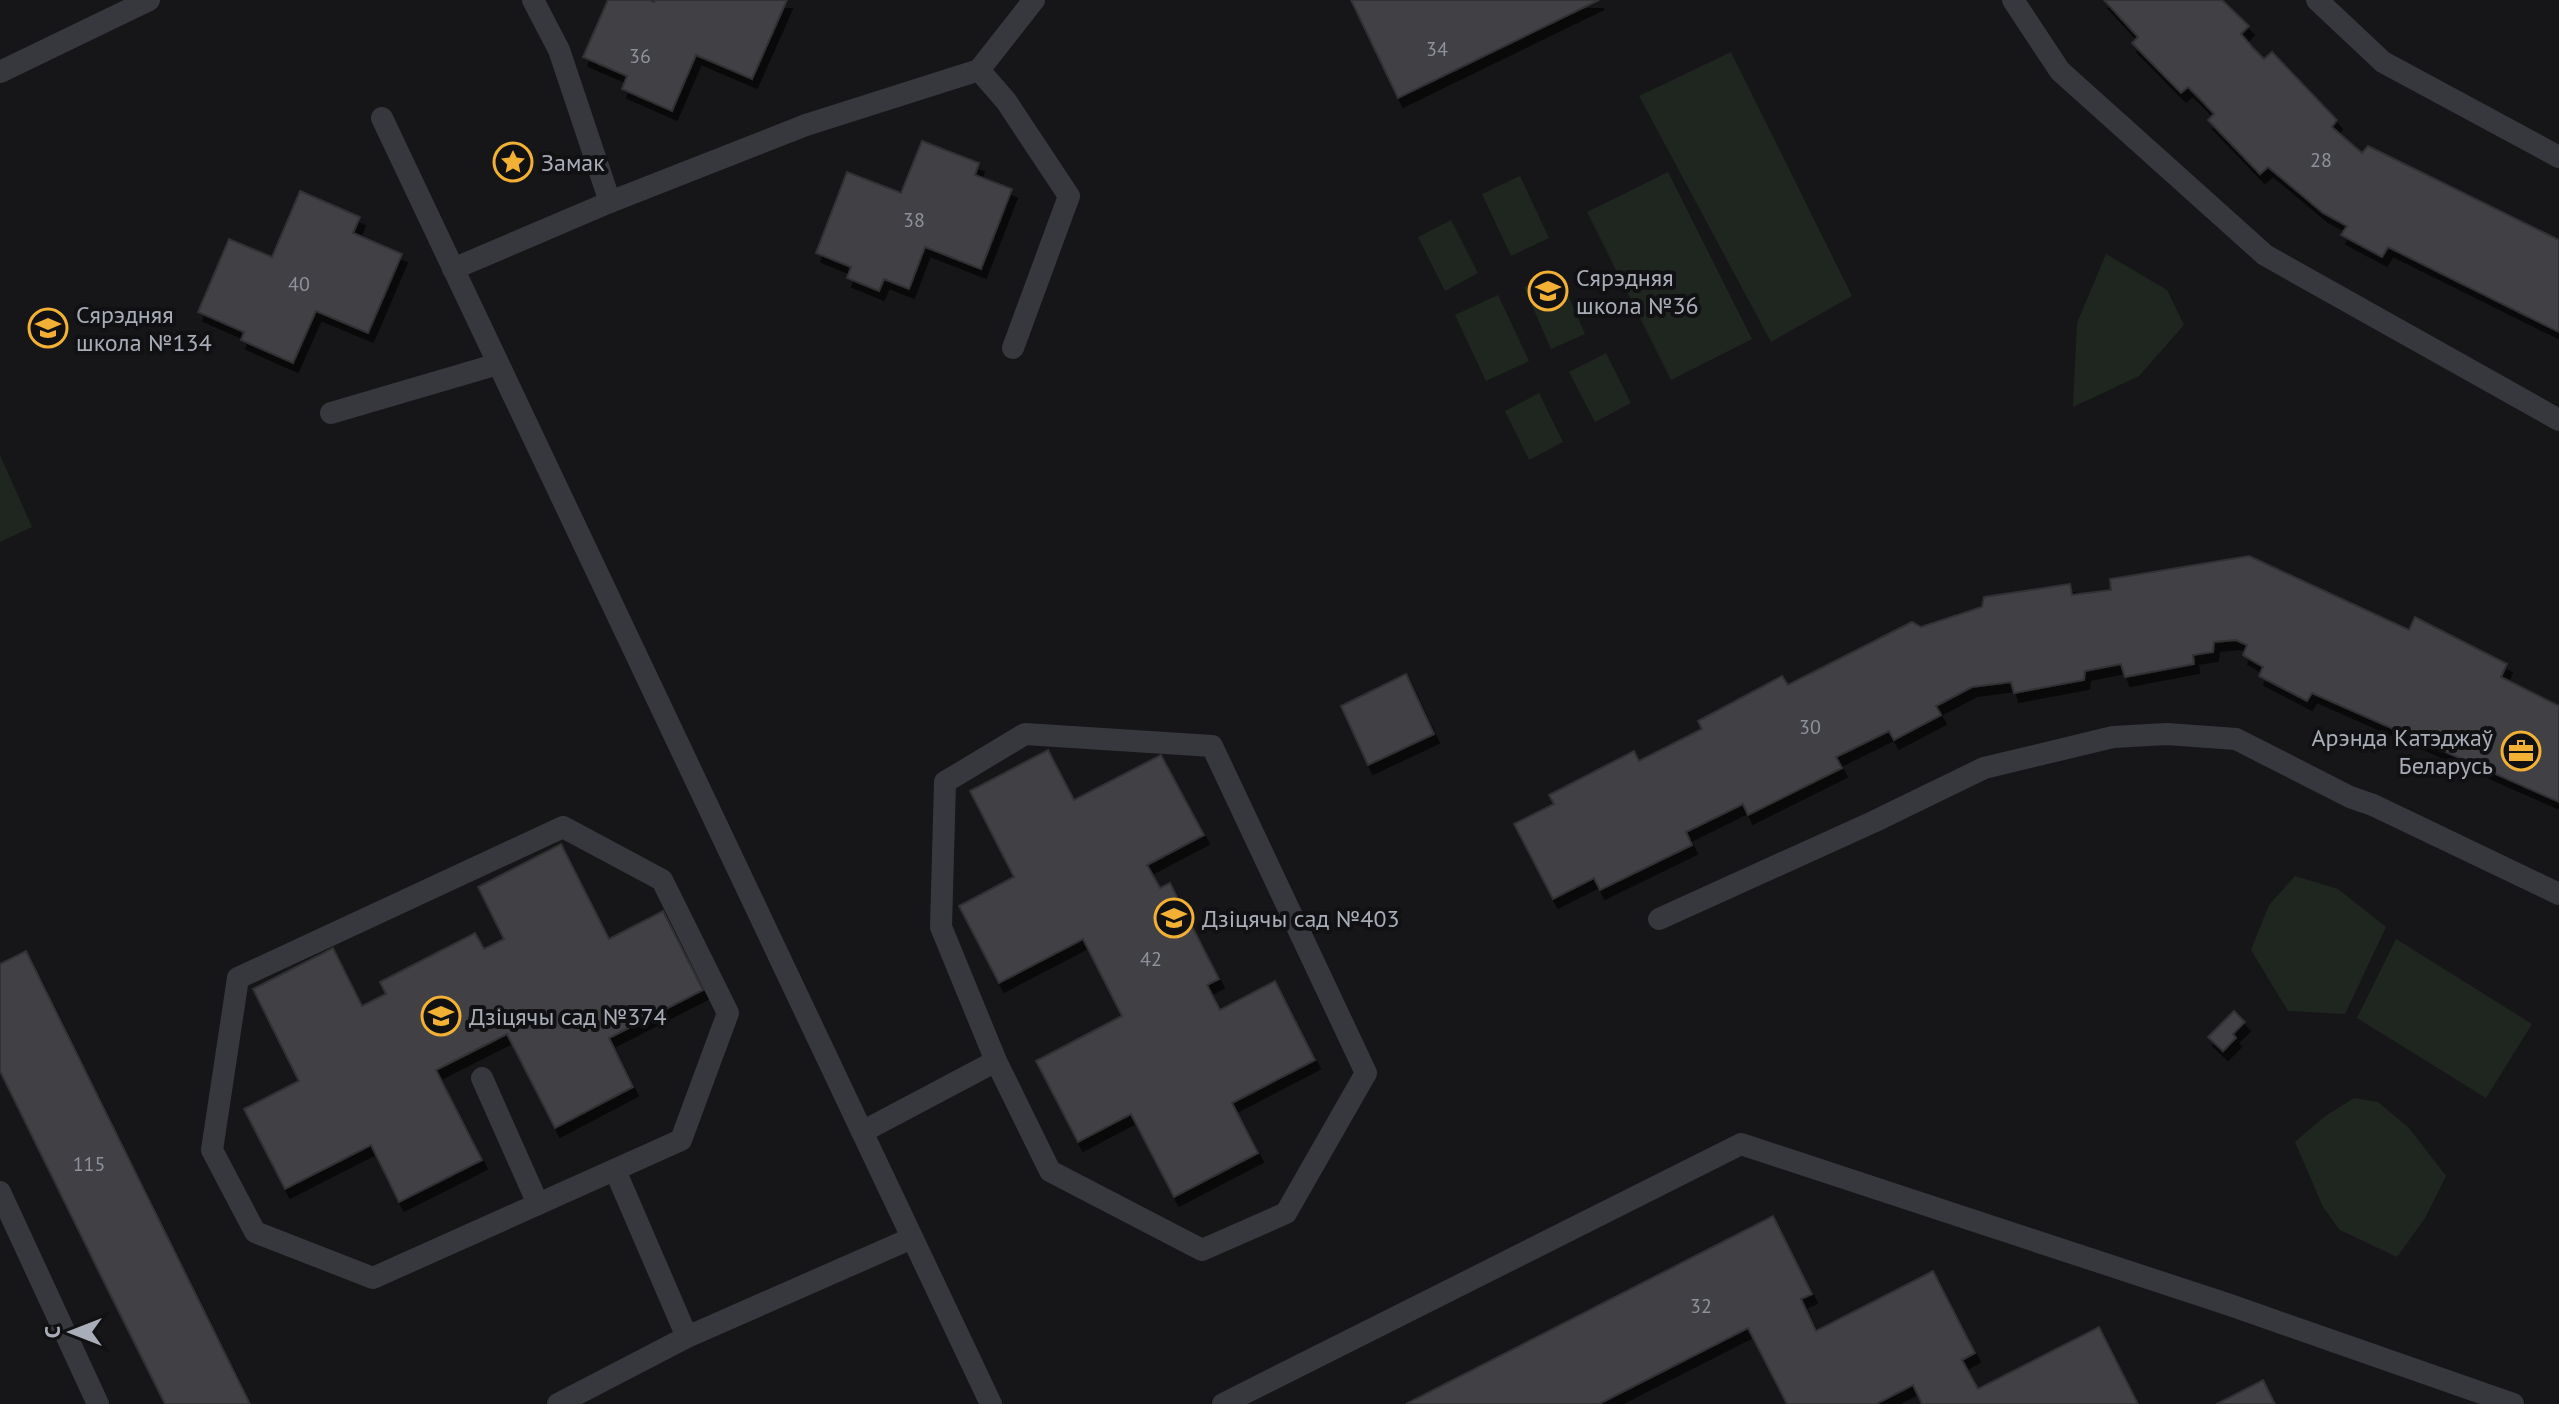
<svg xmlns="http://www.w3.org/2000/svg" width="2559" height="1404" font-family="'PT Sans',sans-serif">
<defs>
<filter id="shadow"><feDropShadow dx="5" dy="9" stdDeviation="0" flood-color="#0009"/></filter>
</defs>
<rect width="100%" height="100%" fill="#161618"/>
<!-- green -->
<g fill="#1e261f">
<path d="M1731,52L1852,296L1771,342L1639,96Z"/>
<path d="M1668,172L1752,339L1671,380L1587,212Z"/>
<path d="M1520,176L1549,238L1511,256L1482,194Z"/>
<path d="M1451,220L1478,273L1445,291L1418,237Z"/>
<path d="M2106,254L2167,290L2184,325L2139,376L2073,407L2077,323Z"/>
<path d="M1558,272L1585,334L1551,349L1524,287Z"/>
<path d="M1498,295L1529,361L1486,381L1455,315Z"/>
<path d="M1606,353L1631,403L1595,422L1569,372Z"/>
<path d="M1539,393L1563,442L1529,460L1505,411Z"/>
<path d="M0,455L32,527L0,542Z"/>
<path d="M2295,876L2338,889L2386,927L2345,1014L2288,1011L2251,950L2269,905Z"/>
<path d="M2396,939L2532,1024L2486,1098L2357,1018Z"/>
<path d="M2354,1098L2378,1102L2409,1128L2446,1176L2425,1218L2397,1257L2340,1230L2323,1207L2295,1142L2324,1117Z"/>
</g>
<!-- building -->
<g fill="#404145" stroke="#303034" stroke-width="2" filter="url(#shadow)">
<path d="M608,0H649L654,2L655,0H787L752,79L696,55L672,111L622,89L627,76L583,57Z"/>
<path d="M1351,0H1599L1398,98Z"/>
<path d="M2104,0H2222L2249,26L2241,34L2253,48L2264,59L2272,52L2337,120L2332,127L2362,153L2368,146L2559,240V332L2388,247L2382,257L2341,235L2347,226L2323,213L2268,167L2260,174L2208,120L2214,114L2202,101L2188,87L2181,93L2132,43L2138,37Z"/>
<path d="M922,141L979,163L975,175L1012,189L981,269L925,247L909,289L884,279L879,291L847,278L851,267L816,253L847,172L901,193Z"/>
<path d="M300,191L360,217L353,233L402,254L368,333L316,311L293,363L241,340L244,332L198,312L229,239L272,257Z"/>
<path d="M2249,556L2409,630L2415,617L2507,664L2501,677L2559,706V802L2312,693L2307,701L2259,676L2263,667L2243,655L2247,645L2236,640L2214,642L2213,652L2193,655L2194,664L2125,677L2121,664L2085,671L2084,680L2014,693L2011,682L1972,687L1936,706L1941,715L1894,740L1889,731L1836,757L1842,768L1748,815L1743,804L1686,832L1692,845L1600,890L1594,878L1553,899L1514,824L1554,804L1549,795L1634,751L1639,761L1702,729L1698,721L1782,676L1788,685L1912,622L1921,627L1982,607L1984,597L2070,584L2072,595L2111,590L2110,579Z"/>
<path d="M1406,674L1434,734L1368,765L1341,706Z"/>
<path d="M1048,750L1074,800L1161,755L1204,835L1147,865L1160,888L1170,883L1219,979L1207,985L1220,1010L1275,981L1315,1060L1232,1103L1258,1153L1174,1197L1131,1114L1078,1142L1036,1061L1122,1016L1083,939L999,983L959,906L1014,877L970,791Z"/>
<path d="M561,844L609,939L663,911L703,990L609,1038L633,1087L555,1128L507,1034L436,1070L482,1160L399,1202L371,1145L285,1189L244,1109L299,1081L253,989L333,948L362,1006L386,994L380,982L475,933L484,949L504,939L478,887Z"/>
<path d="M26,951L250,1404H165L105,1284L0,1071V964Z"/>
<path d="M2234,1011L2245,1022L2233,1034L2236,1038L2223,1051L2208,1037Z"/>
<path d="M1773,1216L1812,1294L1801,1299L1816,1331L1933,1271L1975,1353L1962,1360L1978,1389L2099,1327L2138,1404H1922L1913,1385L1876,1404H1787L1748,1328L1599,1404H1406Z"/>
<path d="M2263,1380L2275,1404H2216H2217Z"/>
</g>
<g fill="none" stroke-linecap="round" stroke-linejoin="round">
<!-- service -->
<g stroke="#37383d" stroke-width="22">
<path d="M533,0L559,50L610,202"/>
<path d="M2013,0L2060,71L2265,255L2559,420"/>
<path d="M2317,0L2383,62L2559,157"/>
<path d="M979,70L1006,101L1069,196L1013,348"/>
<path d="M0,72L149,0"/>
<path d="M382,118L991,1404"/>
<path d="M453,269L610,202L806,125L979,70L1034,0"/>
<path d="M331,413L498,364"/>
<path d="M563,827L662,880L728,1013L681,1140L373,1278L255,1232L212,1150L238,978Z"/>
<path d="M1659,919L1873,822L1984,768L2113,737L2167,734L2236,739L2350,797L2373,805L2559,894"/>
<path d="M482,1078L538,1204"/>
<path d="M862,1132L996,1061L1050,1171L1202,1250L1286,1213L1366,1073L1212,746L1025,734L945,782L941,927L996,1061"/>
<path d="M615,1170L687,1337L912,1238"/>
<path d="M0,1192L98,1404"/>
<path d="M558,1404L687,1337"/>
<path d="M1223,1404L1741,1144L2230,1305L2513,1404"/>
</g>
</g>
<!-- icons -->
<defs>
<symbol id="sight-ring" viewBox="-11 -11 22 22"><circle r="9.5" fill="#111113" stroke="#f2b134" stroke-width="1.5"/><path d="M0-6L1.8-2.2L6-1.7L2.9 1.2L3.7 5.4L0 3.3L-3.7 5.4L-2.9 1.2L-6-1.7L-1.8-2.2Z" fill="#f2b134"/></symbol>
<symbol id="school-ring" viewBox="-11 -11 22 22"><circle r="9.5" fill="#111113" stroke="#f2b134" stroke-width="1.5"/><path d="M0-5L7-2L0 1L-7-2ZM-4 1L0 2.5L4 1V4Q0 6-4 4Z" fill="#f2b134"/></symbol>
<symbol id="office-ring" viewBox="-11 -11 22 22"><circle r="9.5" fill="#111113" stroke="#f2b134" stroke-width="1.5"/><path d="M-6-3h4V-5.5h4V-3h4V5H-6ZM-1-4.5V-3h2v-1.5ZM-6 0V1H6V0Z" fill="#f2b134"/></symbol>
</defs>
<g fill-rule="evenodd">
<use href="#sight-ring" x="491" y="140" width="44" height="44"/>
<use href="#school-ring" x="1526" y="269" width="44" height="44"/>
<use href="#school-ring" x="26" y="306" width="44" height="44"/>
<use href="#office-ring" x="2499" y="729" width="44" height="44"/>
<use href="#school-ring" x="1152" y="896" width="44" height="44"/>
<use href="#school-ring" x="419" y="994" width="44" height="44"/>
</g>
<g text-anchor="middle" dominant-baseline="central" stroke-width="8" stroke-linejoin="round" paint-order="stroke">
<!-- number labels -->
<g font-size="20" fill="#8e929b">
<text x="1437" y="49">34</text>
<text x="640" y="56">36</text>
<text x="2321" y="160">28</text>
<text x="914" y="220">38</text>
<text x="299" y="284">40</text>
<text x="1810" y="727">30</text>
<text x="1151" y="959">42</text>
<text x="89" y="1164">115</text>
<text x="1701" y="1306">32</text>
</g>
<!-- poi labels -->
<g font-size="24" fill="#a8adb8" stroke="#111113" text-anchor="start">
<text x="541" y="162">Замак</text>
<text x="1576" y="277">Сярэдняя<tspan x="1576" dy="28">школа №36</tspan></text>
<text x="76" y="314">Сярэдняя<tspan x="76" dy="28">школа №134</tspan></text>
<text x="2493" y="737" text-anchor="end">Арэнда Катэджаў<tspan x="2493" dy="28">Беларусь</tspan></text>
<text x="1202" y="918">Дзіцячы сад №403</text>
<text x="469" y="1016">Дзіцячы сад №374</text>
</g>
</g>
<!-- north arrow -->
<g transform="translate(72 1332) rotate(270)" stroke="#111113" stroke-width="6" paint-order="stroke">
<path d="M0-6L14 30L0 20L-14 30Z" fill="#a8adb8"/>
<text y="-12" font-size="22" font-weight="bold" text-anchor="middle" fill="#a8adb8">С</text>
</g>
</svg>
